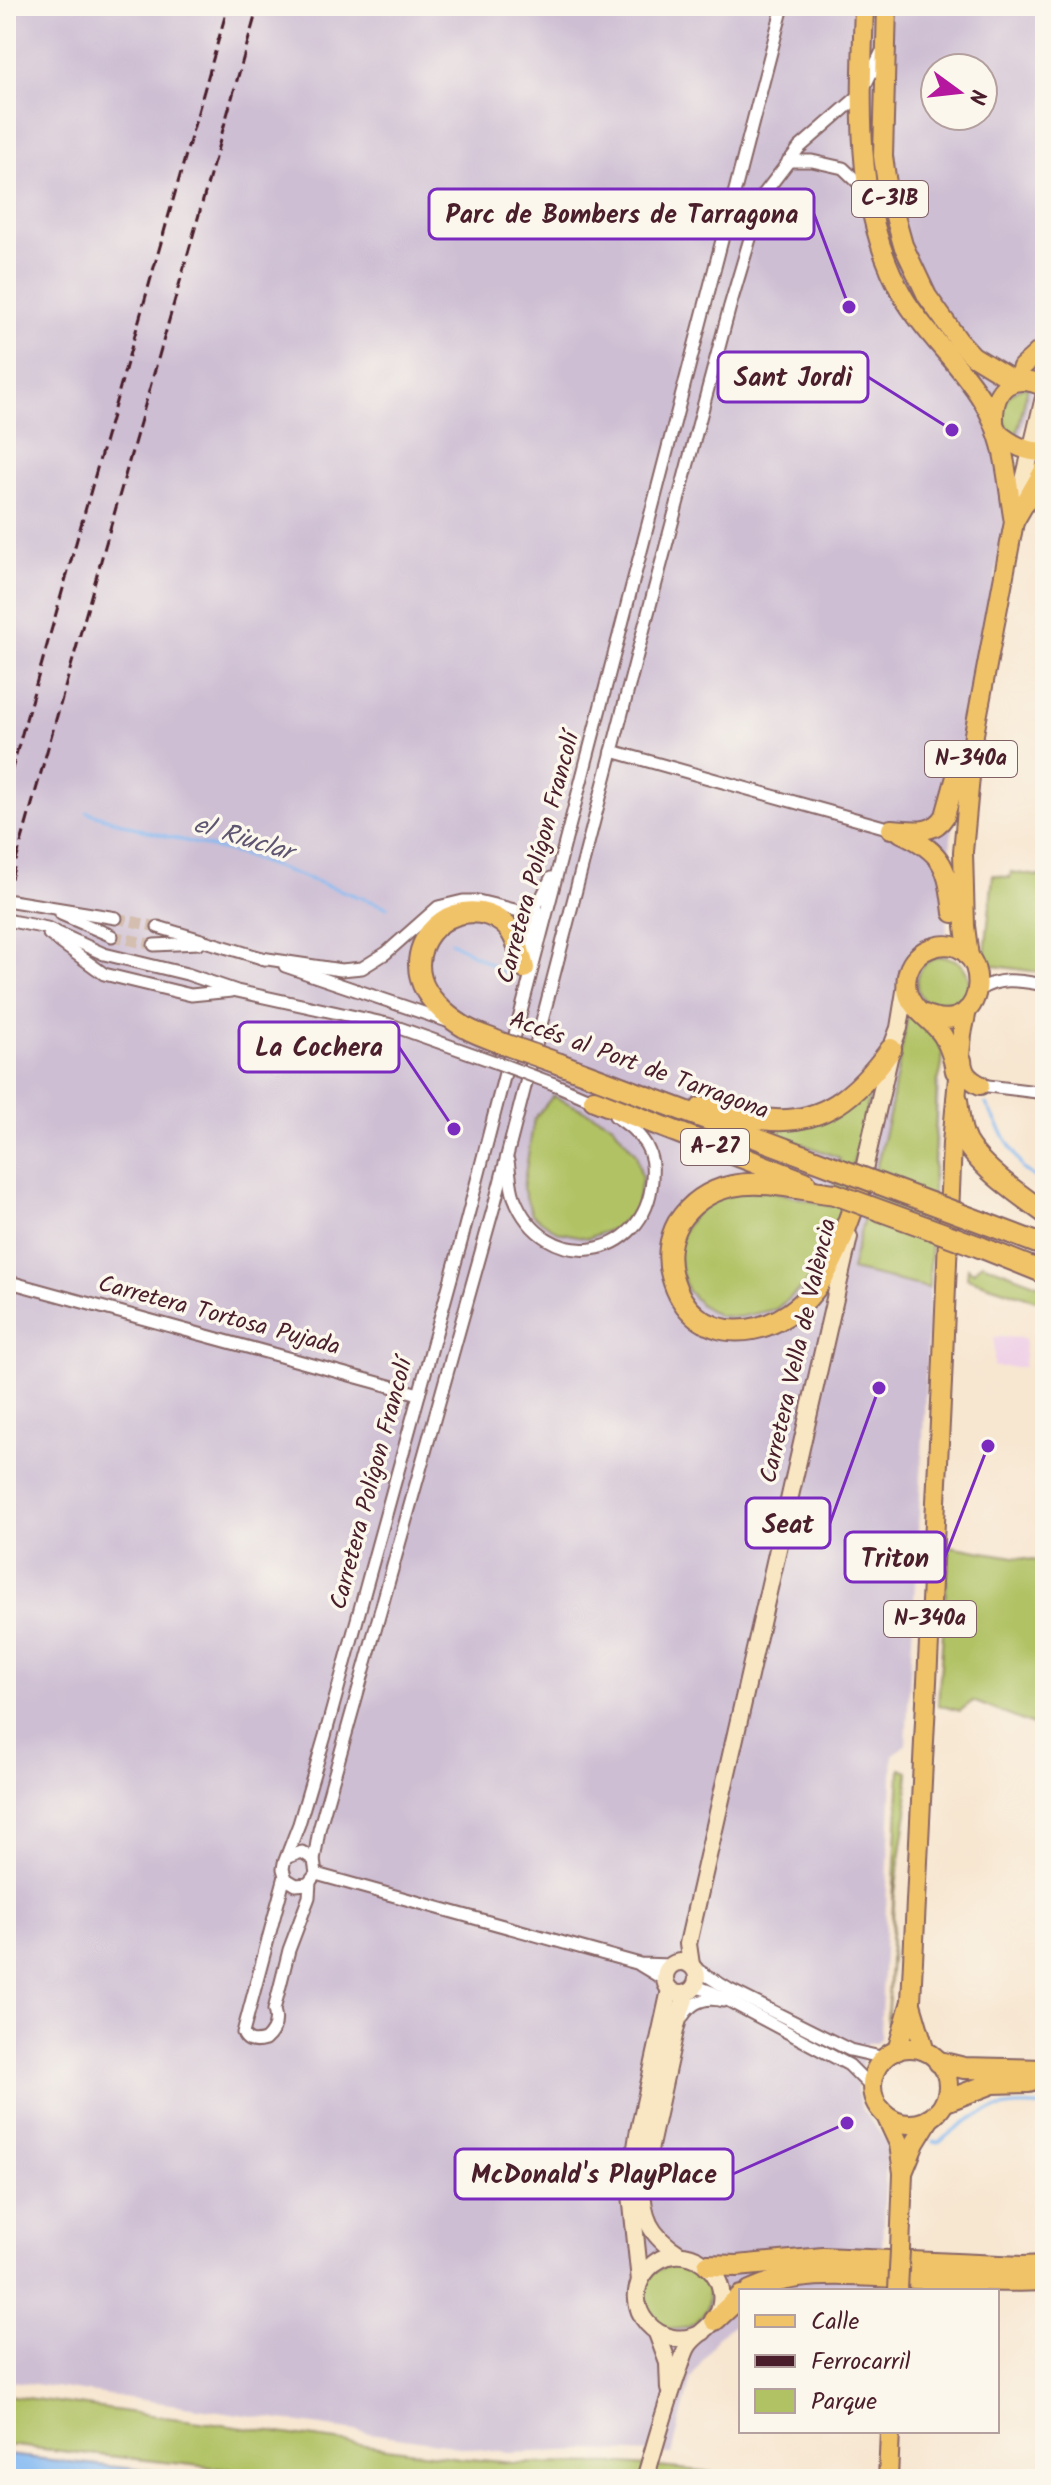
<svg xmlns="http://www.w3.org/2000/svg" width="1051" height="2485" font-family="Kalam,sans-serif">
<rect width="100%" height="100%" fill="#fbf7ec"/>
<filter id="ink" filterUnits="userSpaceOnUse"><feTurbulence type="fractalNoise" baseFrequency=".0125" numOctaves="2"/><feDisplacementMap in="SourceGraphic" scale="16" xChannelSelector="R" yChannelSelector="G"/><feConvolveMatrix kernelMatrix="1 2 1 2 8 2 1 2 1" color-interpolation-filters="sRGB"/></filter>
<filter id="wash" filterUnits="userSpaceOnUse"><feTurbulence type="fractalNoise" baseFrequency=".006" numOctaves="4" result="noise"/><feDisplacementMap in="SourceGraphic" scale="32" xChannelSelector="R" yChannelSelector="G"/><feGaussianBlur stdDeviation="1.8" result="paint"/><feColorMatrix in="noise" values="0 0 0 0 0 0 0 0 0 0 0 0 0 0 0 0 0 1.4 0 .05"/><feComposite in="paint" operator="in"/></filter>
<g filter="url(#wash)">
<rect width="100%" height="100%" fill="#f7e6d0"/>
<!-- built -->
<path fill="#efd0e7" d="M994,1337L1025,1338L1024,1367H994Z"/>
<!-- industrial -->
<path fill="#cdbed3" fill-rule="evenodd" d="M6,6H1045V339L1015,461L951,839L922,1458L906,1744L893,1755L880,2038L876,2043H867L857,2090L862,2110L887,2142L880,2288L840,2291H741V2320L719,2335L691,2378L672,2454L586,2450L507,2453L6,2380ZM935,68H983V116H935Z"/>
<!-- green -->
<g fill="#b1c265" stroke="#7e7048" stroke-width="2">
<path d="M1028,386L1016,438C994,420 1000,391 1028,386Z"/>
<path d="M1011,872L1045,877V973L995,966L990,963L985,954L993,875L1010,878Z"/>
<circle cx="943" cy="983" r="26"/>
<path d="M908,1014C935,1040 952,1043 937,1084L929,1288L851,1270L890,1112Z"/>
<path d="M872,1084L842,1211L827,1248L806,1284L776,1309L739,1317L719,1316L701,1305L687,1290L681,1271L678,1251L682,1232L693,1216L712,1201L735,1193L768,1190L830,1206L840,1158L757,1127L830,1118L855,1103Z"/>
<path d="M553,1096L611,1123L636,1154L642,1179L636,1208L617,1227L588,1238L558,1232L532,1214L523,1188L534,1119Z"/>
<path d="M982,1263L1045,1287V1303L967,1278L968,1268L973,1272Z"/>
<path d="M949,1546L1037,1561L1045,1554V1730L973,1701L960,1711L938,1705Z"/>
<path d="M900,1769L908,1772L907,1812L894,1899L887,2023Z"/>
<circle cx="676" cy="2297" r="32"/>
<path d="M6,2395L459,2458L514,2463L625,2464L702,2471L751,2479H321L6,2445Z"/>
</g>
<!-- water -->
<path fill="#84b9f2" stroke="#676c8e" stroke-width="2" d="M6,2455L226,2479H6Z"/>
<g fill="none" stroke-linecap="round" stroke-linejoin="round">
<!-- stream -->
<g stroke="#84b9f2" stroke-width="3">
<path d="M87,812L146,831L242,855L387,907"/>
<path d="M451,942L508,974"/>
<path d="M986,1104L1023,1169L1045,1185"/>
<path d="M934,2142L939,2143C972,2112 1000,2102 1045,2107"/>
</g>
</g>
</g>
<g filter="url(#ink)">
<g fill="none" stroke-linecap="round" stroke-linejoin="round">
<!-- street-tunnel -->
<g stroke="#d4beaf" stroke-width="11" stroke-dasharray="11 5.5" stroke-linecap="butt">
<path d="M116,918L158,927"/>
<path d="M112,936L154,945"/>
</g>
<defs>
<g id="street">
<path d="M783,6L461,1242L325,1736L299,1824L284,1863L283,1869L286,1879L296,1885L308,1884L316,1874L314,1860L319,1830L494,1206L644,628L730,306L763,195L799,148L861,94L881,53"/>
<path d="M788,161H812L843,168L867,191"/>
<path d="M612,751L891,829"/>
<path d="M6,900L116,918"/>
<path d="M61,914L112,936"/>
<path d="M6,920L47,928L104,954L187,974L237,991L388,1024L495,1062"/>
<path d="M158,927L265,959"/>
<path d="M49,934L104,974L191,995L232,991"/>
<path d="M154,945L199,943"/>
<path d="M261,958L341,970L362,968L386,953L438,907L463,901H478L519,911L532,908L541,899L551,878"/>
<path d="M525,963L538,914L536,905"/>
<path d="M285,966L447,1021"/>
<path d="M979,990C1000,976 1021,981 1045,985"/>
<path d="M554,1084L598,1103"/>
<path d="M980,1085L1045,1093"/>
<path d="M508,1161C510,1172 510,1186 514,1197C544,1276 646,1262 652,1180C653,1169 652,1155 646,1145C638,1132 627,1124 615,1116"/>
<path d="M6,1281L419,1394"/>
<path d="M288,1857L302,1852L314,1860"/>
<path d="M316,1874L640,1964L671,1965"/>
<path d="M285,1876L243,2033C247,2043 255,2043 265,2040C274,2032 278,2022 274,2010L289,1950L309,1897L310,1882"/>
<path d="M640,1965L665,1980"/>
<path d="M693,1967L730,1990L850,2050L885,2058"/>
<path d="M692,1989L701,1988L714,1993L849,2065L872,2088"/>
<path d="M683,2016C692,2002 706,1996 723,2001"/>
</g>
<g id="secondary">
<path d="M1017,509L1045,393"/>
<path d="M860,1187L891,1049L899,1028L906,985"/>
<circle cx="681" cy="1978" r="16"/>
<path d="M691,1965L688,1944L849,1237"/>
<path d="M679,2254C649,2235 642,2217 642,2183L676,2026L687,1993"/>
<path d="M640,2281L630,2185L638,2135L670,1990"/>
<path d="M657,2333L668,2363L669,2389"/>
<path d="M645,2479C656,2442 666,2405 679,2369C682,2362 684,2352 688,2346C695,2334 711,2329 717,2315C738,2272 680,2233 648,2269C615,2305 661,2357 703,2332"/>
</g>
<g id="primary">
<path d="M864,6C861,104 853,210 904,298C926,335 960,363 982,400C1007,440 1006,478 1014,522"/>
<path d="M887,6L883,156L888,191L903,245L927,296L959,341L973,356L1014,381"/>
<path d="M1017,380L1022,367L1045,346"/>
<path d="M994,421C993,386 1013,372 1045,387"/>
<path d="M997,432C1012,445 1026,452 1045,452"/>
<path d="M891,829C911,830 933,836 945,816L962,755"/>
<path d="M901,833C944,852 948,869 953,913"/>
<path d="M969,957L965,926L963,852L974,734L1014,522L1045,468"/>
<path d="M922,1013C995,1046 994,926 931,948C908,956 899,984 913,1004C921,1016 935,1023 943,1036C949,1046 953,1058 955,1071"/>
<path d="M962,1060C963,1073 968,1079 980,1085"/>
<path d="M911,2004L925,2051"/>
<circle cx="910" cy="2086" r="38"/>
<path d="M897,2051L911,2001L942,1382L952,1143L962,1034L967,1010"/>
<path d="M886,2116L899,2144L903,2173L900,2250"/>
<path d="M904,2170L915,2143L929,2120"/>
<path d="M888,2479L890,2431"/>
</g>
<g id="highway">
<path d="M501,1043C488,1037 472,1033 461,1025C445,1015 426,997 421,979C408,931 463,893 503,923C516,933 520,953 524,968"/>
<path d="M560,1064L842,1170"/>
<path d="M594,1100L805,1182"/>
<path d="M957,1100C959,1114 959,1129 966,1142C981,1168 1021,1196 1045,1213"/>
<path d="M701,1108C722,1110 742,1116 763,1119C823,1127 858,1094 891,1049"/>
<path d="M835,1194C802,1190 764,1179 732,1186C708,1191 691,1203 678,1223C669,1239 667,1259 672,1276C692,1351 775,1342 815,1289C837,1260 847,1223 860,1189"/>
<path d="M987,1224L1045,1246"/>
<path d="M980,1247L1045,1273"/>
<path d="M939,2062L964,2068L1045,2070"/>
<path d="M946,2101L993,2083L1029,2082"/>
<path d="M708,2265L737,2266L823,2258L1022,2267L1045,2266"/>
<path d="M750,2291C800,2267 860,2276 915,2278C958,2280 1002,2282 1045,2280"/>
<path d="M715,2320L741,2296"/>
</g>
</defs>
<!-- street casing -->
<use href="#street" stroke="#876565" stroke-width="15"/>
<!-- secondary casing -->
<use href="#secondary" stroke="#876565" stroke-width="20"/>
<!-- primary casing -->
<use href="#primary" stroke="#876565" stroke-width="22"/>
<!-- highway casing -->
<use href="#highway" stroke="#876565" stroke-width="24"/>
<!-- street -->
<use href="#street" stroke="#fff" stroke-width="11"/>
<!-- secondary -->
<use href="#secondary" stroke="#f9e7c3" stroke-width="16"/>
<!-- primary -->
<use href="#primary" stroke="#f1c369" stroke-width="18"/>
<!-- highway -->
<use href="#highway" stroke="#f1c369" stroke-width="20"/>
<!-- rail -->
<g stroke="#4a1f2b" stroke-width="3" stroke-dasharray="12 6" stroke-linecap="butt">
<path d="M6,790L228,6"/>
<path d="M6,896L258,6"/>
</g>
<defs>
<path id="street-bridge" d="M495,1062L554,1084"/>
<path id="primary-bridge" d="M898,2290L900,2250"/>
<g id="highway-bridge">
<path d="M501,1043L560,1064"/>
<path d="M842,1170L987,1224"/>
<path d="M835,1194L980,1247"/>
</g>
</defs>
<!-- street-bridge casing -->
<use href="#street-bridge" stroke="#876565" stroke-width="15" stroke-linecap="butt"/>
<!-- primary-bridge casing -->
<use href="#primary-bridge" stroke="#876565" stroke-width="22" stroke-linecap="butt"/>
<!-- highway-bridge casing -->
<use href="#highway-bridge" stroke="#876565" stroke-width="24" stroke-linecap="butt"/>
<!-- street-bridge -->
<use href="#street-bridge" stroke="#fff" stroke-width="11"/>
<!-- primary-bridge -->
<use href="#primary-bridge" stroke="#f1c369" stroke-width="18"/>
<!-- highway-bridge -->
<use href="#highway-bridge" stroke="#f1c369" stroke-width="20"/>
</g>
</g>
<g text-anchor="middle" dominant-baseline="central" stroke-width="7" stroke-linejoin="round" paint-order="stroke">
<!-- shield labels -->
<g fill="#fbf7ec" stroke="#7f6065" stroke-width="2">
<rect x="852" y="181" width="76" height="36" rx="6"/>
<rect x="925" y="741" width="92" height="36" rx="6"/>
<rect x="681" y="1129" width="68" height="36" rx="6"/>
<rect x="884" y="1601" width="92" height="36" rx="6"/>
</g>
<g font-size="22" font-weight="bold" fill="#4a1f2b">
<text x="890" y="199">C-31B</text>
<text x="971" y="759">N-340a</text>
<text x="715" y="1147">A-27</text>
<text x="930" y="1619">N-340a</text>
</g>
<!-- street labels -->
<g font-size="24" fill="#4a1f2b" stroke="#fbf7ec">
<text transform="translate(539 858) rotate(-75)">Carretera Polígon Francolí</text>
<text transform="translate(639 1066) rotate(20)">Accés al Port de Tarragona</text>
<text transform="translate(219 1316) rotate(15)">Carretera Tortosa Pujada</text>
<text transform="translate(799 1351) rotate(-77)">Carretera Vella de València</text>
<text transform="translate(372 1484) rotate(-75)">Carretera Polígon Francolí</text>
</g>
<!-- water labels -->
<g font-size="26" font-style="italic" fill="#5e5571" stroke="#fbf7ec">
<text transform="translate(243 839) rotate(17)">el Riuclar</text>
</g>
</g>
<!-- callouts -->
<path fill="none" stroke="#7b2cbf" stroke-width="3" d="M849 307L814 214M952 430L868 377M454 1129L399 1047M879 1388L830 1523M988 1446L945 1557M847 2123L733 2174"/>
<g fill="#7b2cbf" stroke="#fbf7ec" stroke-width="3">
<circle cx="849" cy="307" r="8"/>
<circle cx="952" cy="430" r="8"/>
<circle cx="454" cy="1129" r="8"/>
<circle cx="879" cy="1388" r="8"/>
<circle cx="988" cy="1446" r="8"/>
<circle cx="847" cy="2123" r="8"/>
</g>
<g fill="#fbf7ec" stroke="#7b2cbf" stroke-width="3">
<rect x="429" y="189" width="385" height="50" rx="8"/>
<rect x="718" y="352" width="150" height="50" rx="8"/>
<rect x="239" y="1022" width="160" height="50" rx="8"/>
<rect x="746" y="1498" width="84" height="50" rx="8"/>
<rect x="845" y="1532" width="100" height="50" rx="8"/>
<rect x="455" y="2149" width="278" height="50" rx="8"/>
</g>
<g font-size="26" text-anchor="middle" font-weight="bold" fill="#4a1f2b">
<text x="622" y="223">Parc de Bombers de Tarragona</text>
<text x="793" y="386">Sant Jordi</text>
<text x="319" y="1056">La Cochera</text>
<text x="788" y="1533">Seat</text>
<text x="895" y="1567">Triton</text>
<text x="594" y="2183">McDonald's PlayPlace</text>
</g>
<!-- margin -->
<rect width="1051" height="2485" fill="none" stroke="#fbf7ec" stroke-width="32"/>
<!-- legend -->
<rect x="739" y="2289" width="260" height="144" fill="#fbf7ec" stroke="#b4a19f" stroke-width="2"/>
<rect x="755" y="2315" width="40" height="12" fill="#f1c369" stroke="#b4a19f" stroke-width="2"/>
<text x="811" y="2329" font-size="24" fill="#4a1f2b">Calle</text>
<rect x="755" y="2355" width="40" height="12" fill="#4a1f2b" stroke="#b4a19f" stroke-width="2"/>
<text x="811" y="2369" font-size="24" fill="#4a1f2b">Ferrocarril</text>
<rect x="755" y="2389" width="40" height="24" fill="#b1c265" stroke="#b4a19f" stroke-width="2"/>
<text x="811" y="2409" font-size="24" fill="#4a1f2b">Parque</text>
<!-- north arrow -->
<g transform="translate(959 92) rotate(105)"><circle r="38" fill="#fbf7ec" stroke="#b4a19f" stroke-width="2"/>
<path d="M0-6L14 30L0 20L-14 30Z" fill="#b5179e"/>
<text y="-12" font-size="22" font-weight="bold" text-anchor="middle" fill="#4a1f2b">N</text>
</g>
</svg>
